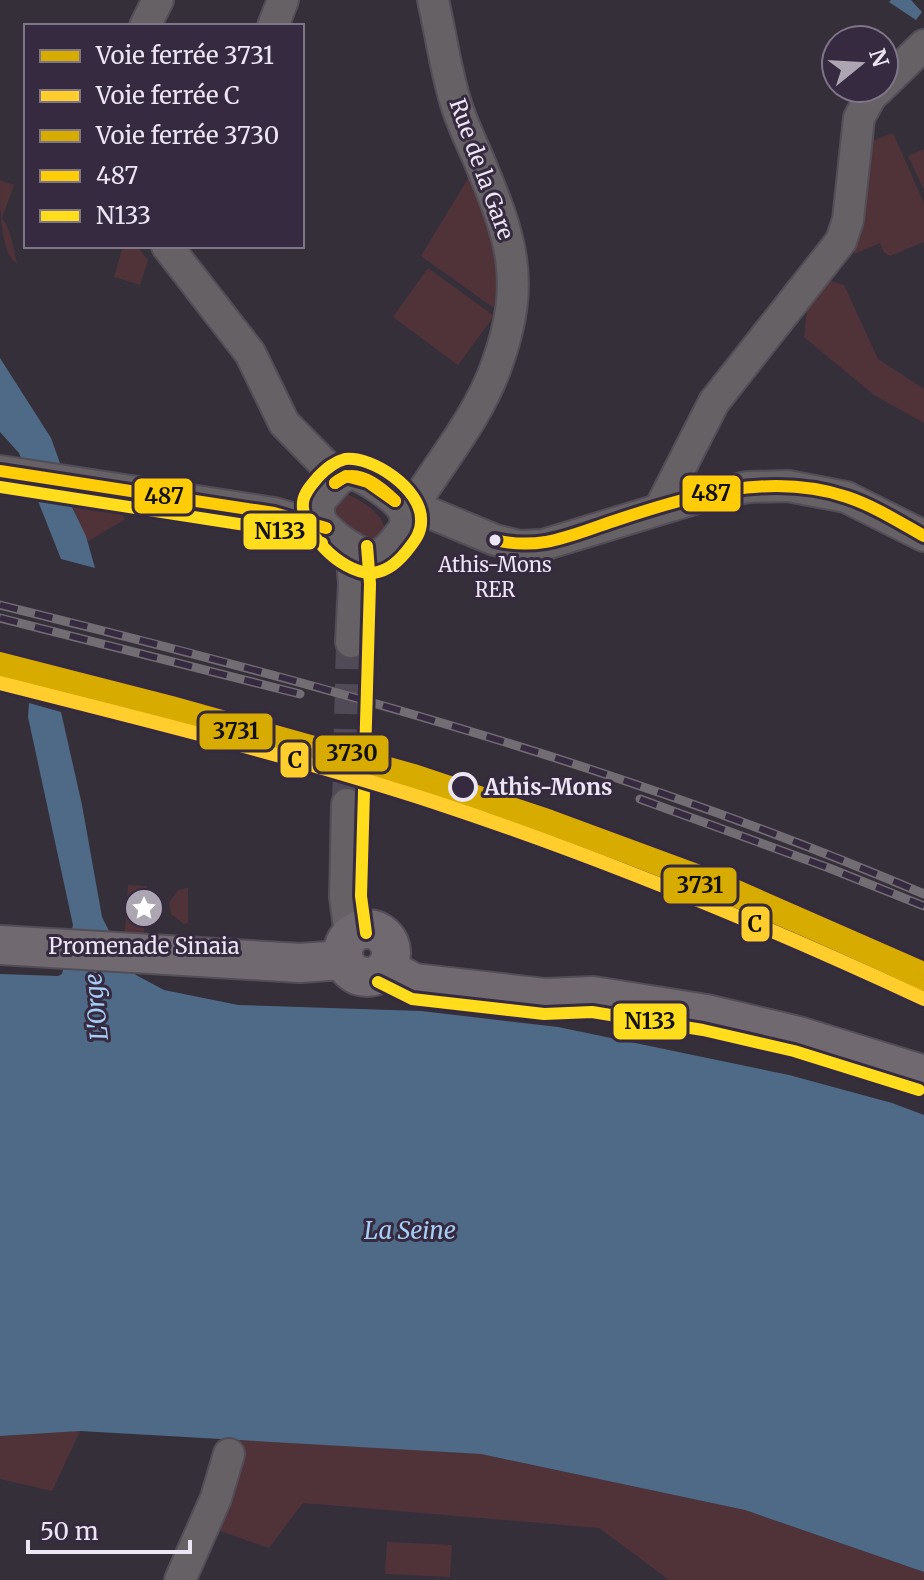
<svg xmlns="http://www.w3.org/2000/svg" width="924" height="1580" font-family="Merriweather,serif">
<rect width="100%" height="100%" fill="#352f3a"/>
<!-- green -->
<g fill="#503339">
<path d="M893,133L924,203V242L890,256L884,252L880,243L854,254L867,143Z"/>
<path d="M924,149V190L908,156Z"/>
<path d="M475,167L499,241L501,313L421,256Z"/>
<path d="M0,180L14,185L2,218C12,232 12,246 17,263C0,255 0,203 0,180Z"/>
<path d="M123,246H137L148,260L140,285L114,277Z"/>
<path d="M428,268L494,316L458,365L393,317Z"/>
<path d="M827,280L844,285L878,359L924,389V423L874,395L804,337L807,308Z"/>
<path d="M344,493C359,498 382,513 385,529L378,540L369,542L333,519V498Z"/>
<path d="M68,497L122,506L124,520L88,541Z"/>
<path d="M128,885L147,886L144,933L125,932Z"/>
<path d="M188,888V923L184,924L171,914L169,903L178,890Z"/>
<path d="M80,1431L52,1491L0,1479V1436Z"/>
<path d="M239,1440L481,1454L745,1510L924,1572V1580H669L599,1528L303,1503L269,1548L220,1531Z"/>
<path d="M387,1542L452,1545L450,1577L385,1574Z"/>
</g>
<!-- water -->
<g fill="#4f6a86">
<path d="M891,0H911L922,12L916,20L889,2Z"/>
<path d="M0,358L51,438L61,466L69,501L86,536L95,568L61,559L19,453L0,432Z"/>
<path d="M29,703L61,712L82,805L102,917L119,951L136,975L164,990L238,1005L421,1011L558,1027L789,1075L892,1103L924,1115V1572L745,1510L481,1454L80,1431L0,1436V974L58,976L62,974L73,925L28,717Z"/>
</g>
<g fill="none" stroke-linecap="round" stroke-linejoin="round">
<!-- minor-tunnel -->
<path stroke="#504a56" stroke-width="30" stroke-dasharray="30 15" stroke-linecap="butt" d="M347,804L351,642"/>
<defs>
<g id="minor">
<path d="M145,26L158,0"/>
<path d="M273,26L283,0"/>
<path d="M884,84L924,45"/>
<path d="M167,246L250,353L284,423L339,479"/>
<path d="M0,471L274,513L326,528"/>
<path d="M350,474C364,476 396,498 403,510C406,516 406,522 404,529C397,537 389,551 378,555C364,560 327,533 321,520C318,514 319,508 319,502L339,479Z"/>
<path d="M398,503L413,506L495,540L519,546L543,545L707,495L748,487L788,486L846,497L924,536"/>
<path d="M413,506C442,460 479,416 497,364C527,280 511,237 478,158C471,142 463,125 457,107C446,73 441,35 433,0"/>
<path d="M660,508L714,402L841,241L848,220L859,118L871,96L880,88"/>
<path d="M351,547L354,584L351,642"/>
<path d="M347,804L345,897L350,935"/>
<path d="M180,1580L216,1498L229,1454"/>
</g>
<g id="major">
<circle cx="367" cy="953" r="24"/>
<path d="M0,945L300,963L343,960"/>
<path d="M386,968L414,983L545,998L593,996L706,1014L798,1036L924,1075"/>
</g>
</defs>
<!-- minor casing -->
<use href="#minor" stroke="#524d57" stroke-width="34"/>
<!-- major casing -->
<use href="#major" stroke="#524d57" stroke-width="42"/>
<!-- minor -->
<use href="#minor" stroke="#656164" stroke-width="30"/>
<!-- major -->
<use href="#major" stroke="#706a70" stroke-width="38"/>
<defs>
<g id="rail">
<path d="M0,605C313,682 627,767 924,894"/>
<path d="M0,618L300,694"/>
<path d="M640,799L829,868L924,906"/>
</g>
</defs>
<!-- rail casing -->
<use href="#rail" stroke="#716d72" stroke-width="9"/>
<!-- rail -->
<use href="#rail" stroke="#352a3f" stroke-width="6" stroke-dasharray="18" stroke-linecap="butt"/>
<defs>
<g id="bus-1">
<path d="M0,471L274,513L326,528"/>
<path d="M335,483C355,465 380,486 395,501"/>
<path d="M335,483L346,476L368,482L395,501"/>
<path d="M495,540C541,551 571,535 614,521C688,496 770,471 847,497C874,506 899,522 924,536"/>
</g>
<g id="bus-2">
<path d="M345,459C373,456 421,489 421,519C422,533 414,542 406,552C397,563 385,573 370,573C340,572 300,531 303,502C304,492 313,483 319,476C327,468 334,462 345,459Z"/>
<path d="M0,487L271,529L322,543"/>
<path d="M366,933L361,896L370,584L367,546"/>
<path d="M378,982L412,999L544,1014L592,1012L703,1030L794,1051L919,1090"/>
</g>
</defs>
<!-- bus-1 casing -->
<use href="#bus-1" stroke="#352a3f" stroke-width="18"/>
<!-- bus-2 casing -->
<use href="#bus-2" stroke="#352a3f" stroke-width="18"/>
<!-- bus-1 -->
<use href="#bus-1" stroke="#fecd08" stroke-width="12"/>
<!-- bus-2 -->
<use href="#bus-2" stroke="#ffdc1c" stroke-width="12"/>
<defs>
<path id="rail-1" d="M0,669C130,704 261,736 390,775C573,831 751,902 924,984"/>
<path id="rail-2" d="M0,683C146,720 293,756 437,803C603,858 765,925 924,999"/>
<path id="rail-3" d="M0,659L172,703L414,771L551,817L719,879L924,969"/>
</defs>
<!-- rail-1 casing -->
<use href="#rail-1" stroke="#352a3f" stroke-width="20"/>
<!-- rail-2 casing -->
<use href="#rail-2" stroke="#352a3f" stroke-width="20"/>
<!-- rail-3 casing -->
<use href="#rail-3" stroke="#352a3f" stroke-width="20"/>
<!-- rail-1 -->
<use href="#rail-1" stroke="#d8ab00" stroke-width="14"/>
<!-- rail-2 -->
<use href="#rail-2" stroke="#ffcd2c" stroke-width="14"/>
<!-- rail-3 -->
<use href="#rail-3" stroke="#d8ab00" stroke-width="14"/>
</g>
<!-- icons -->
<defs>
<symbol id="sight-disc" viewBox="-11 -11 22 22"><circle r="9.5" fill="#aca5b2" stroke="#352a3f"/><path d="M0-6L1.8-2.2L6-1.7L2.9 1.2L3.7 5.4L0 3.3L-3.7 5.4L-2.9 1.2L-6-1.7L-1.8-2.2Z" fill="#fff"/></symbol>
</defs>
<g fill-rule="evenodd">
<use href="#sight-disc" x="122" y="886" width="44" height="44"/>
</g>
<!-- markers -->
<circle fill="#ece5f3" stroke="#352a3f" stroke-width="3" cx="495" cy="540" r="7"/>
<circle fill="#352a3f" stroke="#ece5f3" stroke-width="4" cx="463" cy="787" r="13"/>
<g text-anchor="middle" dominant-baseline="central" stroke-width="6" stroke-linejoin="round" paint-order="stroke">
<!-- bus labels -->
<g font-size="20" fill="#ece5f3" stroke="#352a3f">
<text x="495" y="564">Athis-Mons<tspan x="495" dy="25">RER</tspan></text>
</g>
<!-- street labels -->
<g font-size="22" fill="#ece5f3" stroke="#352a3f">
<text transform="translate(482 169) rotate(70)">Rue de la Gare</text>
</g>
<!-- stop labels -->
<g font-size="22" font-weight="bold" fill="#ece5f3" stroke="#352a3f" text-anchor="start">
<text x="484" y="787">Athis-Mons</text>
</g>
<!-- poi labels -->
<g font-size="22" fill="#ece5f3" stroke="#352a3f">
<text x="144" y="946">Promenade Sinaia</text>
</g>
<!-- water labels -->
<g font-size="24" font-style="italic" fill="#a6cef6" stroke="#352a3f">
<text transform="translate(96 1007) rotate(-96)">L'Orge</text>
<text x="410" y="1230">La Seine</text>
</g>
</g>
<g stroke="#352a3f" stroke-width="3">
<rect x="681" y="474" width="61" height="39" rx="8" fill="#fecd08"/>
<rect x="133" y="477" width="61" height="38" rx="8" fill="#fecd08"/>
<rect x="242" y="512" width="76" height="39" rx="8" fill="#ffdc1c"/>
<rect x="198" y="712" width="76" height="39" rx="8" fill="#d8ab00"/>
<rect x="314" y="734" width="76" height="39" rx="8" fill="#d8ab00"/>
<rect x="279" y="741" width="31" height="38" rx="8" fill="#ffcd2c"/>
<rect x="662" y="866" width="76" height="39" rx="8" fill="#d8ab00"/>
<rect x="740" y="905" width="31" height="38" rx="8" fill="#ffcd2c"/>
<rect x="612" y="1002" width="76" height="39" rx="8" fill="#ffdc1c"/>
</g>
<g font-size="22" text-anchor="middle" font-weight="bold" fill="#111">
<text x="711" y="501">487</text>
<text x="164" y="504">487</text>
<text x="280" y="539">N133</text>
<text x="236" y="739">3731</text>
<text x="352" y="761">3730</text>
<text x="295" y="768">C</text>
<text x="700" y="893">3731</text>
<text x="755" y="932">C</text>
<text x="650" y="1029">N133</text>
</g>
<!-- legend -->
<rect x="24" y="24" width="280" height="224" fill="#352a3f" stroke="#7e7587" stroke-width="2"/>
<rect x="40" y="50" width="40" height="12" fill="#d8ab00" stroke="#7e7587" stroke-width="2"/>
<text x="96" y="64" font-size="24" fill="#ece5f3">Voie ferrée 3731</text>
<rect x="40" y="90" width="40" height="12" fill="#ffcd2c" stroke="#7e7587" stroke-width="2"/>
<text x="96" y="104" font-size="24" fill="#ece5f3">Voie ferrée C</text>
<rect x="40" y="130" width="40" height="12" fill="#d8ab00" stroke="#7e7587" stroke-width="2"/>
<text x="96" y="144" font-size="24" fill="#ece5f3">Voie ferrée 3730</text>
<rect x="40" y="170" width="40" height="12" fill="#fecd08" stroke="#7e7587" stroke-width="2"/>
<text x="96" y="184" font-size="24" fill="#ece5f3">487</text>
<rect x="40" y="210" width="40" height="12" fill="#ffdc1c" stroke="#7e7587" stroke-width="2"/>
<text x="96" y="224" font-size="24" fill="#ece5f3">N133</text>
<!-- north arrow -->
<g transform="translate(860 64) rotate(72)"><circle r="38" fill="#352a3f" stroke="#7e7587" stroke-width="2"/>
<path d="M0-6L14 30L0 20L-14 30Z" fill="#aca5b2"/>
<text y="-12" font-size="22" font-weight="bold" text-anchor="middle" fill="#ece5f3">N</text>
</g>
<!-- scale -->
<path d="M28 1540v12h162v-12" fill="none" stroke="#ece5f3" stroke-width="4"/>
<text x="40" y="1540" font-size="24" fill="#ece5f3" stroke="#352a3f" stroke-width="6" paint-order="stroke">50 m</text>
</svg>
